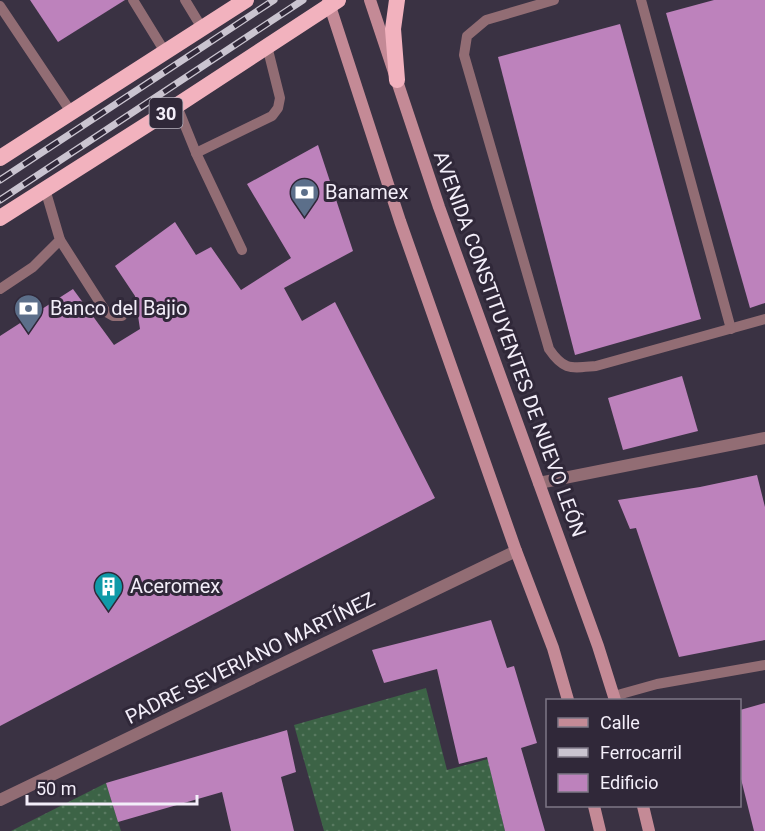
<svg xmlns="http://www.w3.org/2000/svg" width="765" height="831" font-family="Roboto,sans-serif">
<defs>
<pattern id="grass-dots" width="8" height="8" patternUnits="userSpaceOnUse" patternTransform="scale(1.5)"><rect width="8" height="8" fill="#3c6346"/><path d="M2 2h.1M6 6h.1" fill="none" stroke="#597a61" stroke-width="1.8" stroke-linecap="round"/></pattern>
</defs>
<rect width="100%" height="100%" fill="#3a3243"/>
<!-- grass -->
<g fill="url(#grass-dots)">
<path d="M426,688L447,770L488,759L505,831H324L294,725Z"/>
<path d="M106,783L121,831H11Z"/>
</g>
<!-- building -->
<g fill="#bd82bc">
<path d="M30,0H125L58,42Z"/>
<path d="M714,0H765V303L750,308L666,13Z"/>
<path d="M620,24L701,319L575,355L498,57Z"/>
<path d="M318,145L353,251L284,288L302,321L335,302L435,498L0,726V336L73,289L114,345L140,329L135,296L115,266L175,222L196,255L211,247L241,290L291,258L247,184Z"/>
<path d="M682,376L698,431L623,450L608,398Z"/>
<path d="M757,475L765,507V640L679,657L636,528L630,529L618,500L700,487Z"/>
<path d="M491,620L507,668L514,666L537,743L521,748L545,831H505L487,757L459,764L437,669L384,683L372,650Z"/>
<path d="M765,703V831H754L740,775V710Z"/>
<path d="M287,730L296,772L281,777L294,831H231L222,792L118,822L106,783Z"/>
</g>
<g fill="none" stroke-linecap="round" stroke-linejoin="round">
<!-- service -->
<g stroke="#926d74" stroke-width="10">
<path d="M133,0L165,52"/>
<path d="M185,0L202,28"/>
<path d="M554,0L486,20L467,36L464,55L549,349C564,371 571,368 596,366L765,319"/>
<path d="M641,0L731,329"/>
<path d="M0,6L71,112"/>
<path d="M177,106L196,153L242,250"/>
<path d="M196,153L272,116L278,108L280,98L267,46"/>
<path d="M60,240L106,312L113,316H122"/>
<path d="M0,289L33,267L60,240L45,189"/>
<path d="M614,696L657,684L765,665"/>
</g>
<!-- minor -->
<g stroke="#926d74" stroke-width="12">
<path d="M539,483L765,438"/>
<path d="M0,800L516,551"/>
</g>
<!-- secondary -->
<g stroke="#c48a96" stroke-width="12">
<path d="M328,0L400,221L516,551L553,648L568,700"/>
<path d="M370,0L439,207L598,646L615,700"/>
<path d="M594,806L600,831"/>
<path d="M643,806L649,831"/>
</g>
<!-- trunk -->
<g stroke="#f2b2be" stroke-width="16">
<path d="M397,80L393,29L397,0"/>
<path d="M0,158L246,0"/>
<path d="M0,218L170,110L338,0"/>
</g>
<defs>
<g id="rail">
<path d="M0,180L274,0"/>
<path d="M0,200L303,0"/>
</g>
</defs>
<!-- rail casing -->
<use href="#rail" stroke="#cac4d0" stroke-width="7"/>
<!-- rail -->
<use href="#rail" stroke="#302839" stroke-width="4.5" stroke-dasharray="14" stroke-linecap="butt"/>
</g>
<!-- icons -->
<defs>
<symbol id="bank-pin" viewBox="-11 -11 22 30"><path d="M0 17L-7.5 6A9.5 9.5 0 1 1 7.5 6Z" fill="#5c6f8a" stroke="#302839"/><path d="M-6-4H6V4H-6ZM0-2.3a2.3 2.3 0 1 0 0 4.6a2.3 2.3 0 1 0 0-4.6Z" fill="#fff"/></symbol>
<symbol id="building-pin" viewBox="-11 -11 22 30"><path d="M0 17L-7.5 6A9.5 9.5 0 1 1 7.5 6Z" fill="#0f9aa8" stroke="#302839"/><path d="M-4-6H4V6H1V3H-1V6H-4ZM-2.5-4.3h1.7v1.8h-1.7ZM.8-4.3h1.7v1.8H.8ZM-2.5-1h1.7V.8h-1.7ZM.8-1h1.7V.8H.8Z" fill="#fff"/></symbol>
</defs>
<g fill-rule="evenodd">
<use href="#bank-pin" x="288" y="176" width="33" height="45"/>
<use href="#bank-pin" x="12" y="292" width="33" height="45"/>
<use href="#building-pin" x="92" y="570" width="33" height="45"/>
</g>
<g text-anchor="middle" dominant-baseline="central" stroke-width="6" stroke-linejoin="round" paint-order="stroke">
<!-- shield labels -->
<rect fill="#302839" stroke="#b8b3bf" stroke-width="1.5" x="149.5" y="98" width="33" height="30" rx="4.5"/>
<g font-size="18" font-weight="bold" fill="#f3eef9">
<text x="166" y="113">30</text>
</g>
<!-- poi labels -->
<g font-size="20" fill="#f3eef9" stroke="#302839" text-anchor="start">
<text x="325" y="192">Banamex</text>
<text x="50" y="308">Banco del Bajio</text>
<text x="130" y="586">Aceromex</text>
</g>
<!-- street labels -->
<g font-size="20" fill="#f3eef9" stroke="#302839">
<text transform="translate(510 344) rotate(70)">AVENIDA CONSTITUYENTES DE NUEVO LEÓN</text>
<text transform="translate(250 658) rotate(-26)">PADRE SEVERIANO MARTÍNEZ</text>
</g>
</g>
<!-- legend -->
<rect x="546" y="699" width="195" height="108" fill="#302839" stroke="#7e7786" stroke-width="1.5"/>
<rect x="558" y="718" width="30" height="9" fill="#c48a96" stroke="#7e7786" stroke-width="1.5"/>
<text x="600" y="729" font-size="18" fill="#f3eef9">Calle</text>
<rect x="558" y="748" width="30" height="9" fill="#cac4d0" stroke="#7e7786" stroke-width="1.5"/>
<text x="600" y="759" font-size="18" fill="#f3eef9">Ferrocarril</text>
<rect x="558" y="774" width="30" height="18" fill="#bd82bc" stroke="#7e7786" stroke-width="1.5"/>
<text x="600" y="789" font-size="18" fill="#f3eef9">Edificio</text>
<!-- scale -->
<path d="M27 795v9h170v-9" fill="none" stroke="#f3eef9" stroke-width="3"/>
<text x="36" y="795" font-size="18" fill="#f3eef9" stroke="#302839" stroke-width="4.5" paint-order="stroke">50 m</text>
</svg>
